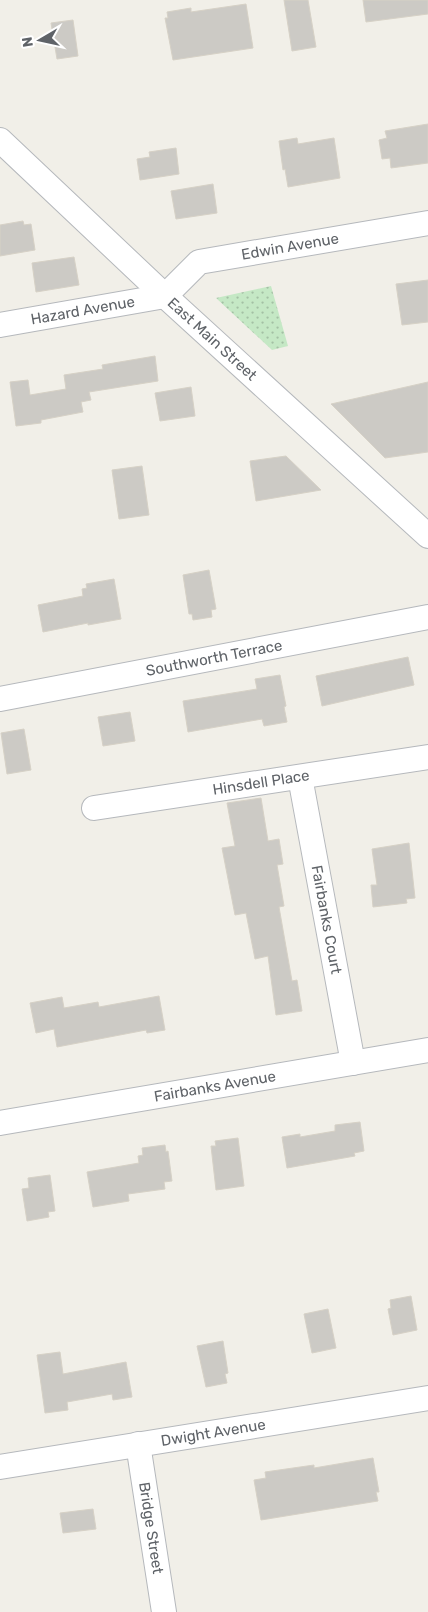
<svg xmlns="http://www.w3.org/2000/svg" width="428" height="1612" font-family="Rubik,sans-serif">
<defs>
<pattern id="park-dots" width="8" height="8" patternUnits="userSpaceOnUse" patternTransform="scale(1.25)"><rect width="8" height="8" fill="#c5e8c5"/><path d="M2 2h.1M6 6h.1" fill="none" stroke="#a3c0a4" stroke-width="1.8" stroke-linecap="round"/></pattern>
</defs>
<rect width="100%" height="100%" fill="#f1efe8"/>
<!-- park -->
<path fill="url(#park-dots)" d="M271,286L288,346L272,350L216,298Z"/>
<!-- building -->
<g fill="#cccac5" stroke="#d6d1c6">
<path d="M284,0H308L316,47L292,51Z"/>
<path d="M363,0H428V14L366,22Z"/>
<path d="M246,4L253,48L173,60L165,18H168L167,12L191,8V12Z"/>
<path d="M73,20L78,56L57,59L51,23Z"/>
<path d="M428,124V163L391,168L390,158L382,159L379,140L387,138L385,131Z"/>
<path d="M297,138L298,144L334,138L340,178L288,187L285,169L283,170L279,141Z"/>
<path d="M176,148L179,174L140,180L137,159L150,157L149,152Z"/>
<path d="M213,184L217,213L176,219L171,191Z"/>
<path d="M23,221L24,225L31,224L35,250L0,256V225Z"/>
<path d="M74,257L79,285L36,292L32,263Z"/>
<path d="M428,280V322L402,325L396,284Z"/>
<path d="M155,356L158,381L89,392L91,400L81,402L83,412L41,420V423L16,426L10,382L28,380L30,395L66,389L64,375L103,369L102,365Z"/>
<path d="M428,382V452L385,458L331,404Z"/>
<path d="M191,387L195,416L160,421L155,393Z"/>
<path d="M286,456L321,490L256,501L250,461Z"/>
<path d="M142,466L149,515L119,519L112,470Z"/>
<path d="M209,570L216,609L211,610L212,617L193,620L192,614H189L183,575Z"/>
<path d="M114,579L121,619L88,625V623L43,632L38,605L83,596L82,589L87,588L86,584Z"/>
<path d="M408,657L414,685L322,706L316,676Z"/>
<path d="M280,675L286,706L284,707L287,722L264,726L262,719L188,732L183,701L257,689L255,679Z"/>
<path d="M130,712L135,741L103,746L98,717Z"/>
<path d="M24,729L31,770L7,774L1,733Z"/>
<path d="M261,798L268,841L279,839L283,864L277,865L284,906L279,907L292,981L297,980L302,1011L276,1015L268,956L255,959L246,913L235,915L222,848L235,846L227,803Z"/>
<path d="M409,843L415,898L406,899L407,903L373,907L371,885H377L372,849Z"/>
<path d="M159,996L165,1030L147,1033L146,1030L57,1047L54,1029L36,1033L30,1003L62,997L64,1008L98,1002L99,1007Z"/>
<path d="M360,1122L364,1151L354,1153L355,1156L287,1168L282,1137L300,1134V1137L335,1131V1125Z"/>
<path d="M238,1138L244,1186L216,1190L211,1146H216L215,1141Z"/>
<path d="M165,1145L166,1152L168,1151L172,1181L164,1182L165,1189L128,1194L129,1201L93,1207L87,1172L139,1163L138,1156L143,1155L142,1148Z"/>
<path d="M50,1175L55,1211L48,1212L49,1217L27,1221L22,1189L29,1188L28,1178Z"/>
<path d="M411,1296L417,1330L393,1335L388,1309L391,1308L390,1300Z"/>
<path d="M328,1309L336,1348L312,1353L304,1314Z"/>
<path d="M223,1341L228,1373L225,1374L227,1383L206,1387L197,1346Z"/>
<path d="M60,1352L63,1374L126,1362L132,1397L113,1400L112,1394L67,1402L68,1410L45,1413L37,1355Z"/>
<path d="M373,1458L379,1492H376L378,1501L261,1520L254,1480L266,1478L265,1472L314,1465V1468Z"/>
<path d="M93,1509L96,1529L63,1533L60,1513Z"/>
</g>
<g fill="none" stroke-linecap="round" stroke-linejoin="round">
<defs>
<g id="minor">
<path id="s1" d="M0,140L165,296L428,536"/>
<path id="s2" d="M0,325L165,296L199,262L428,223"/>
<path id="s3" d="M0,699L428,617"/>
<path id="s4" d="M300,777L353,1063"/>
<path id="s5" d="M94,808L428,757"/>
<path id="s6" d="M0,1123L428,1050"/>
<path id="s7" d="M138,1444L164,1612"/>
<path id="s8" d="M0,1467L428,1398"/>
</g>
</defs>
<!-- minor casing -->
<use href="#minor" stroke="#b5b8bc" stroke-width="26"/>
<!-- minor -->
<use href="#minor" stroke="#fff" stroke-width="24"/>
</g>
<g text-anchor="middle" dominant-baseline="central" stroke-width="4.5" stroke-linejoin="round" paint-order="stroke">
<!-- street labels -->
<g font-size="15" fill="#5f6368" stroke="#fff">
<text stroke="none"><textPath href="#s2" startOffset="308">Edwin Avenue</textPath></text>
<text stroke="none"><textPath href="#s2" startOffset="84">Hazard Avenue</textPath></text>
<text stroke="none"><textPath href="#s1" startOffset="291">East Main Street</textPath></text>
<text stroke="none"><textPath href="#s3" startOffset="218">Southworth Terrace</textPath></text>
<text stroke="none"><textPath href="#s5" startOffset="169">Hinsdell Place</textPath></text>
<text stroke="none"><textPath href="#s4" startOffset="145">Fairbanks Court</textPath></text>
<text stroke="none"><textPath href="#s6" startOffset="218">Fairbanks Avenue</textPath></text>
<text stroke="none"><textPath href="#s8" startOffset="216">Dwight Avenue</textPath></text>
<text stroke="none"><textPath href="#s7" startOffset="85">Bridge Street</textPath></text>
</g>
</g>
<!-- north arrow -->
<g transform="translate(40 40) rotate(261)" stroke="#ffffff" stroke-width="4" paint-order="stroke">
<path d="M0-4L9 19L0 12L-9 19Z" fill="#5f6368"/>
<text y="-8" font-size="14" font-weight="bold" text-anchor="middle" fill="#5f6368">N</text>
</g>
</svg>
